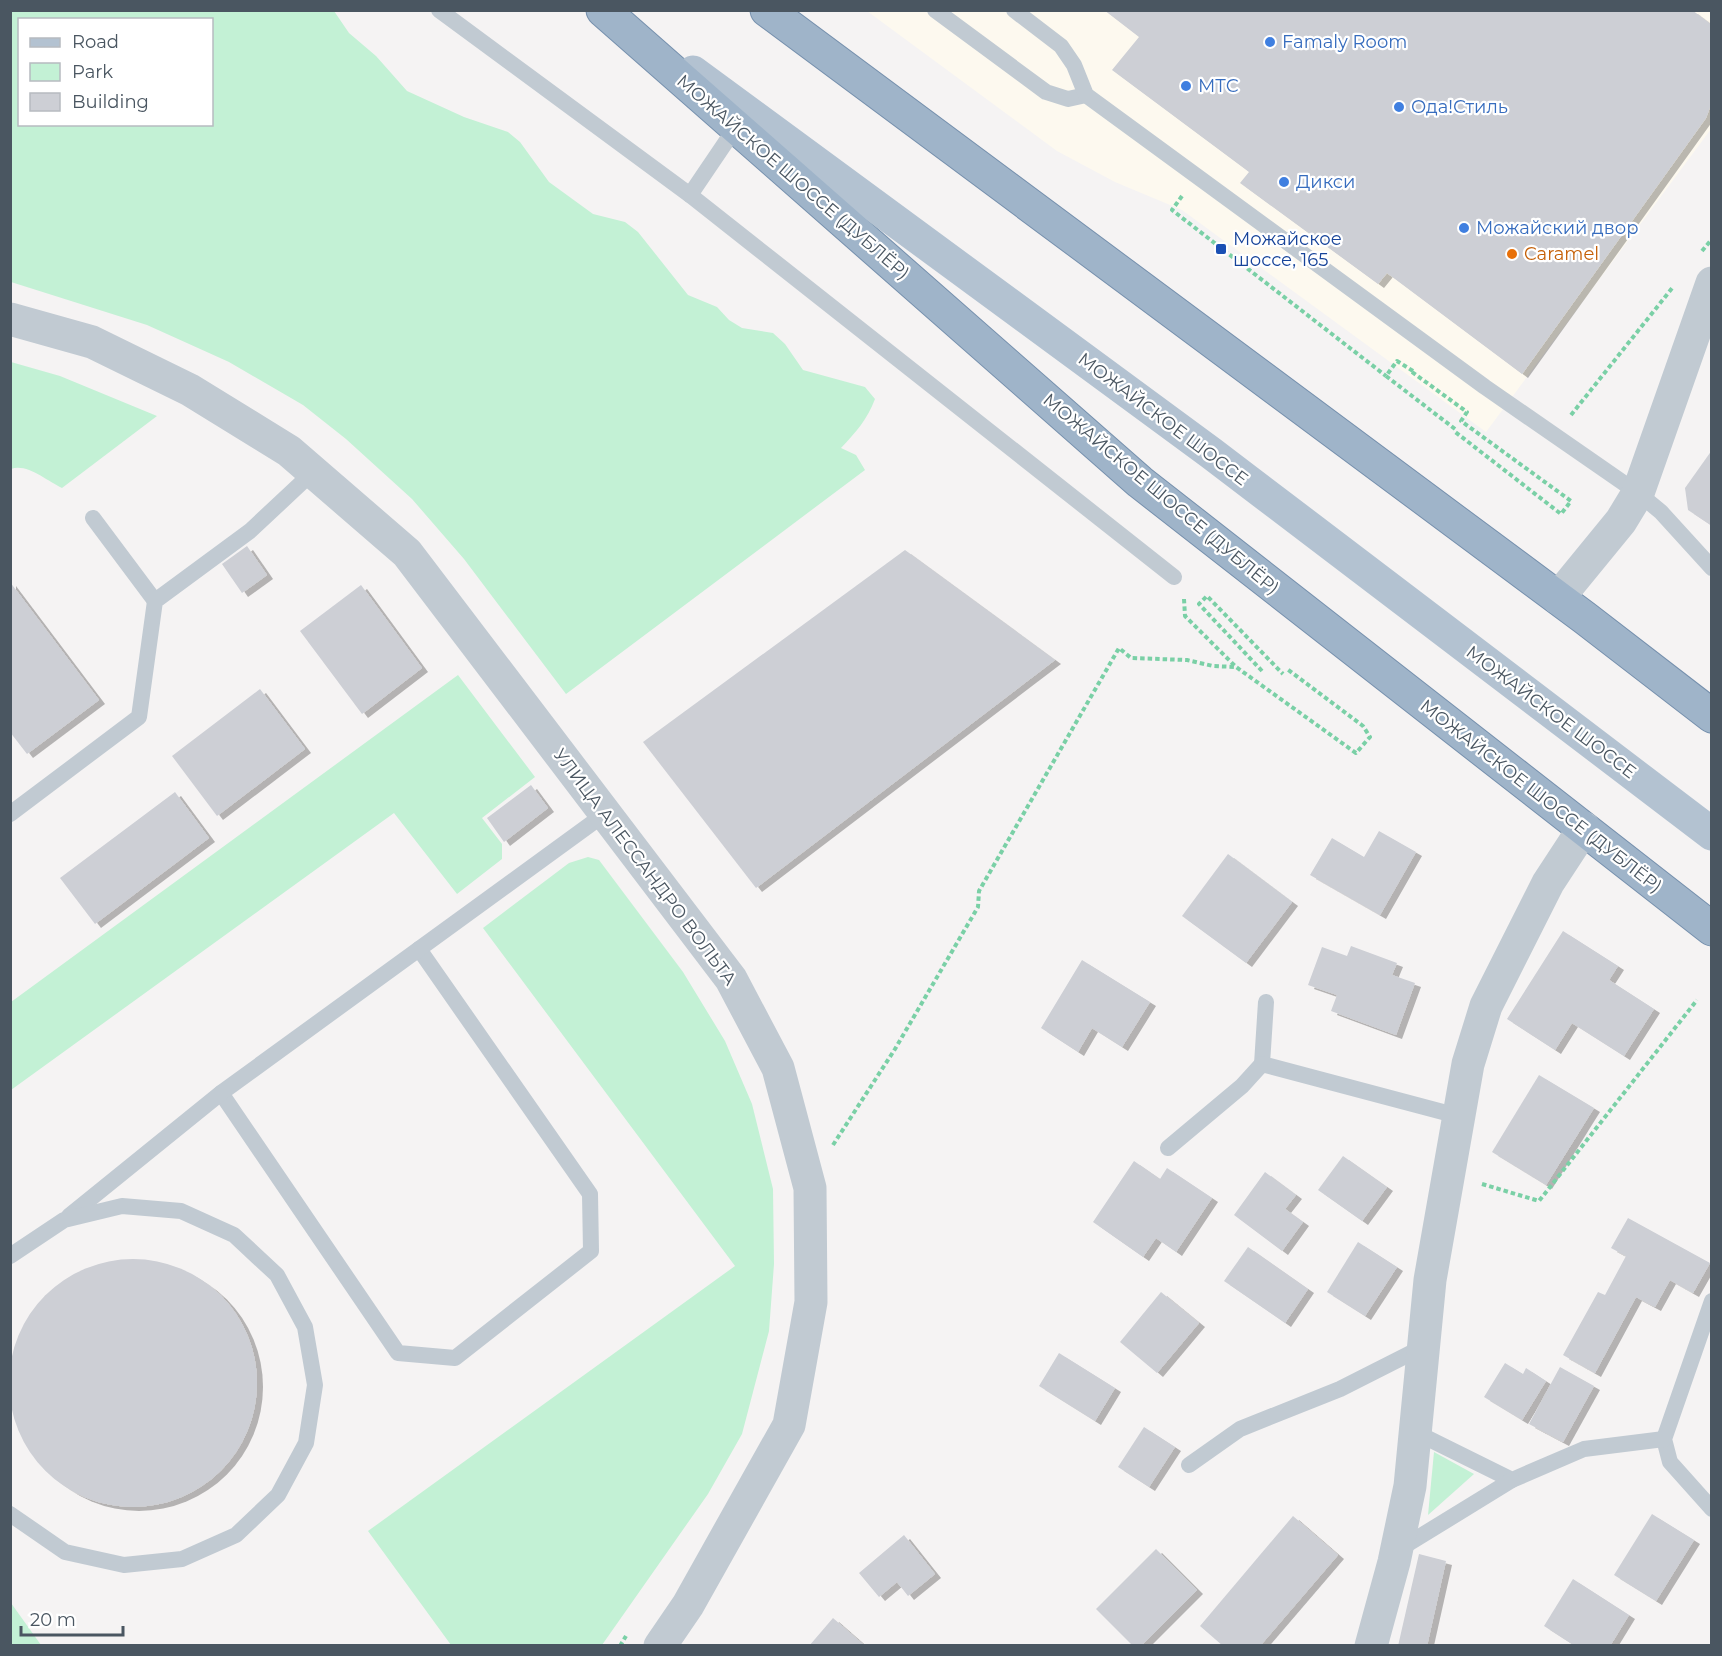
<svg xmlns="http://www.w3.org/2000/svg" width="1722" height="1656" font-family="Montserrat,sans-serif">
<defs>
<filter id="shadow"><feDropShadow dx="6" dy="4" stdDeviation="0" flood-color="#0004"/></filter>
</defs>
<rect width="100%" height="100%" fill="#f5f3f3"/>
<!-- commercial -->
<path fill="#fdf9ef" d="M867,11H1711V129L1486,432L1182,210L1115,182L1057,151Z"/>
<!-- green -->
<g fill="#c3f1d5" fill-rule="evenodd">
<path d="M10,11H334L349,33L376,56L407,91L464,117L508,132L520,142L549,182L593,214L625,222L638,232L688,295L717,307L729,320L742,328L773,333L785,344L803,370L865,387L875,399C867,420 856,432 841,448L856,455L865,470L566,694L464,559L412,499L346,439L303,405L229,362L147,325L11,282ZM20,20H212V124H20Z"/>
<path d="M11,362L60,376L157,416L62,488C47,481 27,463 11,469Z"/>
<path d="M458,675L535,777L482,818L502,844V859L457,894L394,813L11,1090V1002Z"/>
<path d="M588,857L599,860L683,972L725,1041L752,1104L773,1189L774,1264L769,1331L742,1434L708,1494L602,1645H451L368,1531L735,1266L483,928L569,863Z"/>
<path d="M1434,1452L1474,1474L1428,1515Z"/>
<path d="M11,1603L41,1645H11Z"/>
</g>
<!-- building -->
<g fill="#cdcfd5" filter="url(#shadow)">
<path d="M1104,10H1692L1712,25V102L1706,118L1522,374L1387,273L1378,284L1240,183L1249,172L1112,70L1139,37Z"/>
<path d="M1712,450V526L1688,510L1685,488Z"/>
<path d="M247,546L267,575L242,593L222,564Z"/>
<path d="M905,550L1055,660L756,888L643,742Z"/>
<path d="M10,582L99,700L27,754L10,732Z"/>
<path d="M361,585L422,668L362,714L300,631Z"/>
<path d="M260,689L305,749L217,816L172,756Z"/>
<path d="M531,785L548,808L504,842L487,818Z"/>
<path d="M175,792L209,838L95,924L60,878Z"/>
<path d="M1379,831L1416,852L1380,915L1310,875L1332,838L1364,857Z"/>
<path d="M1228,854L1292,902L1246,963L1182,916Z"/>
<path d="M1563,931L1618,966L1609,980L1654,1009L1624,1056L1572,1023L1555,1050L1507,1019Z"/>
<path d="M1351,946L1397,963L1392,975L1415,983L1396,1035L1331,1011L1337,995L1308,985L1322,947L1347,956Z"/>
<path d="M1082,960L1150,1002L1122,1047L1092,1028L1078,1052L1041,1028Z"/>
<path d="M1539,1075L1594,1108L1546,1185L1492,1152Z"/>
<path d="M1343,1156L1387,1187L1362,1221L1318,1190Z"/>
<path d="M1134,1161L1160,1179L1167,1168L1212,1198L1176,1252L1156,1238L1143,1257L1093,1222Z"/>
<path d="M1265,1172L1296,1195L1285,1209L1303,1222L1282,1251L1234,1215Z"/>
<path d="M1628,1218L1710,1263L1693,1293L1670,1280L1655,1307L1636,1297L1595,1373L1563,1355L1598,1292L1605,1295L1626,1256L1611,1248Z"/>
<path d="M1358,1242L1397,1267L1365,1316L1327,1292Z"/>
<path d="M1248,1247L1308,1289L1285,1323L1224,1281Z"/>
<circle cx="133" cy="1383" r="124"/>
<path d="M1161,1292L1199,1323L1157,1373L1120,1342Z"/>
<path d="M1059,1353L1115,1388L1095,1421L1039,1386Z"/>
<path d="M1505,1363L1523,1374L1526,1368L1546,1381L1522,1420L1484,1397Z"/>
<path d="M1560,1367L1594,1386L1563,1442L1529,1424Z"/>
<path d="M1144,1427L1175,1447L1149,1487L1118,1467Z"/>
<path d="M1652,1514L1694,1540L1656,1601L1614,1575Z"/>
<path d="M1293,1516L1338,1555L1260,1646H1223L1200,1626Z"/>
<path d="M904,1535L935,1574L908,1596L897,1582L879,1597L859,1573Z"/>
<path d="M1156,1549L1197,1590L1141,1646H1133L1096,1609Z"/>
<path d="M1419,1554L1446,1561L1427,1646H1398Z"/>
<path d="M1573,1579L1629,1615L1610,1646H1575L1544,1626Z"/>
<path d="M833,1618L865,1646H809Z"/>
</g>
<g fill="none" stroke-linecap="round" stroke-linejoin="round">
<defs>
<g id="trunk">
<path d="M603,10L1140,482L1712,929"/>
<path d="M767,10L1585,618L1712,716"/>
</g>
</defs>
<!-- trunk casing -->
<use href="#trunk" stroke="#7690ad" stroke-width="35"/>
<!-- path -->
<g stroke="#7ad0a6" stroke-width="4" stroke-dasharray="4.5 3" stroke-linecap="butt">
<path d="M1182,196L1172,210L1386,376"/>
<path d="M1702,251L1712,239"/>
<path d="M1413,371L1397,361L1386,376L1455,429"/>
<path d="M1412,372L1467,412L1461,421L1571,501L1561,514L1454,431"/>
<path d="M1571,415L1673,287"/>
<path d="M1184,599L1185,616L1236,667L1356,753L1370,737L1363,726L1287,669"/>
<path d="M1262,671L1199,604L1207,596L1283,674"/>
<path d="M833,1145L895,1049L978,907L979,891L1119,648L1131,658L1187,660L1213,666L1236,667"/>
<path d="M1482,1184L1539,1201L1697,1000"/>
<path d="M620,1646L626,1636"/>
</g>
<!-- service -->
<g stroke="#c1cad2" stroke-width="16">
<path d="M439,10L690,195L1174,577"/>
<path d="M935,10L1046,92L1068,99L1086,95"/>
<path d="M1014,10L1061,46L1074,65L1086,95L1485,387L1638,493L1661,512L1712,568"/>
<path d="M690,195L736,127"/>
<path d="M93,518L155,601"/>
<path d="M10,814L139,717L155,601L250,531L313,472"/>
<path d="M1262,1064L1266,1002"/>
<path d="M221,1093L398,1353L455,1358L591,1251L590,1194L419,949"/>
<path d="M1168,1148L1242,1086L1262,1064L1458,1116"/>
<path d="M69,1216L221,1093L606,813"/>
<path d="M10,1256L64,1220L122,1206L181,1211L234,1235L277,1275L305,1327L315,1385L306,1443L278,1495L236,1535L182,1559L124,1565L65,1552L10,1514"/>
<path d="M1712,1301L1664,1439L1670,1462L1712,1509"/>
<path d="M1415,1432L1512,1480L1584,1449L1664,1439"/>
<path d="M1189,1465L1240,1429L1340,1389L1423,1347"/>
<path d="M1398,1550L1512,1480"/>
</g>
<!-- minor -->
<g stroke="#c1cad2" stroke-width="33">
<path d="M10,319L92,342L190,390L289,451L407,553L731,979L778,1068L810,1188L811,1302L789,1425L688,1605L660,1646"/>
<path d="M1558,598L1621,521L1638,493L1712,283"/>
</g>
<!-- tertiary -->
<path stroke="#c1cad2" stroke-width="33" d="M1371,1646L1394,1562L1410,1486L1430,1280L1468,1064L1486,1006L1548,883L1584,828"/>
<!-- primary -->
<path stroke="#b3c2d1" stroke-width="33" d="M693,72L1211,453L1712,834"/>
<!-- trunk -->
<use href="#trunk" stroke="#9fb4c9" stroke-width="33"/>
</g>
<!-- markers -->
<g fill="#3f7fe0" stroke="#fff" stroke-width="2">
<circle cx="1270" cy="42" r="6"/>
<circle cx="1186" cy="86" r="6"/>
<circle cx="1399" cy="107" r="6"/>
<circle cx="1284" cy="182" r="6"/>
<circle cx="1464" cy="228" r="6"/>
</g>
<rect fill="#1a4fb4" stroke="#fff" stroke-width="2" x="1215" y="243" width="12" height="12" rx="3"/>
<circle fill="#e8710a" stroke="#fff" stroke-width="2" cx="1512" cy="254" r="6"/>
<g text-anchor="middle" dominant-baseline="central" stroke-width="4.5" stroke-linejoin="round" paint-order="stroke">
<!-- shop labels -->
<g font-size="18" fill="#366cbe" stroke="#fff" text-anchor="start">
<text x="1282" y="42">Famaly Room</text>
<text x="1198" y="86">МТС</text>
<text x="1411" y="107">Ода!Стиль</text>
<text x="1296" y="182">Дикси</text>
<text x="1476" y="228">Можайский двор</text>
</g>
<!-- street labels -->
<g font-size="18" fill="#4a5661" stroke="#fff">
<text transform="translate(793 177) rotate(41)">МОЖАЙСКОЕ ШОССЕ (ДУБЛЁР)</text>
<text transform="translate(1163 419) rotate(37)">МОЖАЙСКОЕ ШОССЕ</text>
<text transform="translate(1161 494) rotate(40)">МОЖАЙСКОЕ ШОССЕ (ДУБЛЁР)</text>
<text transform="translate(1551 712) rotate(37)">МОЖАЙСКОЕ ШОССЕ</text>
<text transform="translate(1541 796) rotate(38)">МОЖАЙСКОЕ ШОССЕ (ДУБЛЁР)</text>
<text transform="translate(645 867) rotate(53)">УЛИЦА АЛЕССАНДРО ВОЛЬТА</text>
</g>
<!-- transit labels -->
<g font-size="18" fill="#164399" stroke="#fff" text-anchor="start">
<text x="1233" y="239">Можайское<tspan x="1233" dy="21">шоссе, 165</tspan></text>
</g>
<!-- food labels -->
<g font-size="18" fill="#c56008" stroke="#fff" text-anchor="start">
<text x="1524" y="254">Caramel</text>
</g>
</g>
<!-- border -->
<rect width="1722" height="1656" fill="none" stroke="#4a5661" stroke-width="24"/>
<!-- legend -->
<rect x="18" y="18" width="195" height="108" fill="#ffffff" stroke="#b7bbc0" stroke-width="1.5"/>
<rect x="30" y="38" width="30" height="9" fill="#b3c2d1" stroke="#b7bbc0" stroke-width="1.5"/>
<text x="72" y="48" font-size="18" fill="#4a5661">Road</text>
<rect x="30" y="63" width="30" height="18" fill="#c3f1d5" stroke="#b7bbc0" stroke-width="1.5"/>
<text x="72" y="78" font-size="18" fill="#4a5661">Park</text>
<rect x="30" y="93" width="30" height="18" fill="#cdcfd5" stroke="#b7bbc0" stroke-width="1.5"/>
<text x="72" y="108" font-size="18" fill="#4a5661">Building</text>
<!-- scale -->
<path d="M21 1626v9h102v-9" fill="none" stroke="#4a5661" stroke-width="3"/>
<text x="30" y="1626" font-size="18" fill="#4a5661" stroke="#ffffff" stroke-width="4.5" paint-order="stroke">20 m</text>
</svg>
